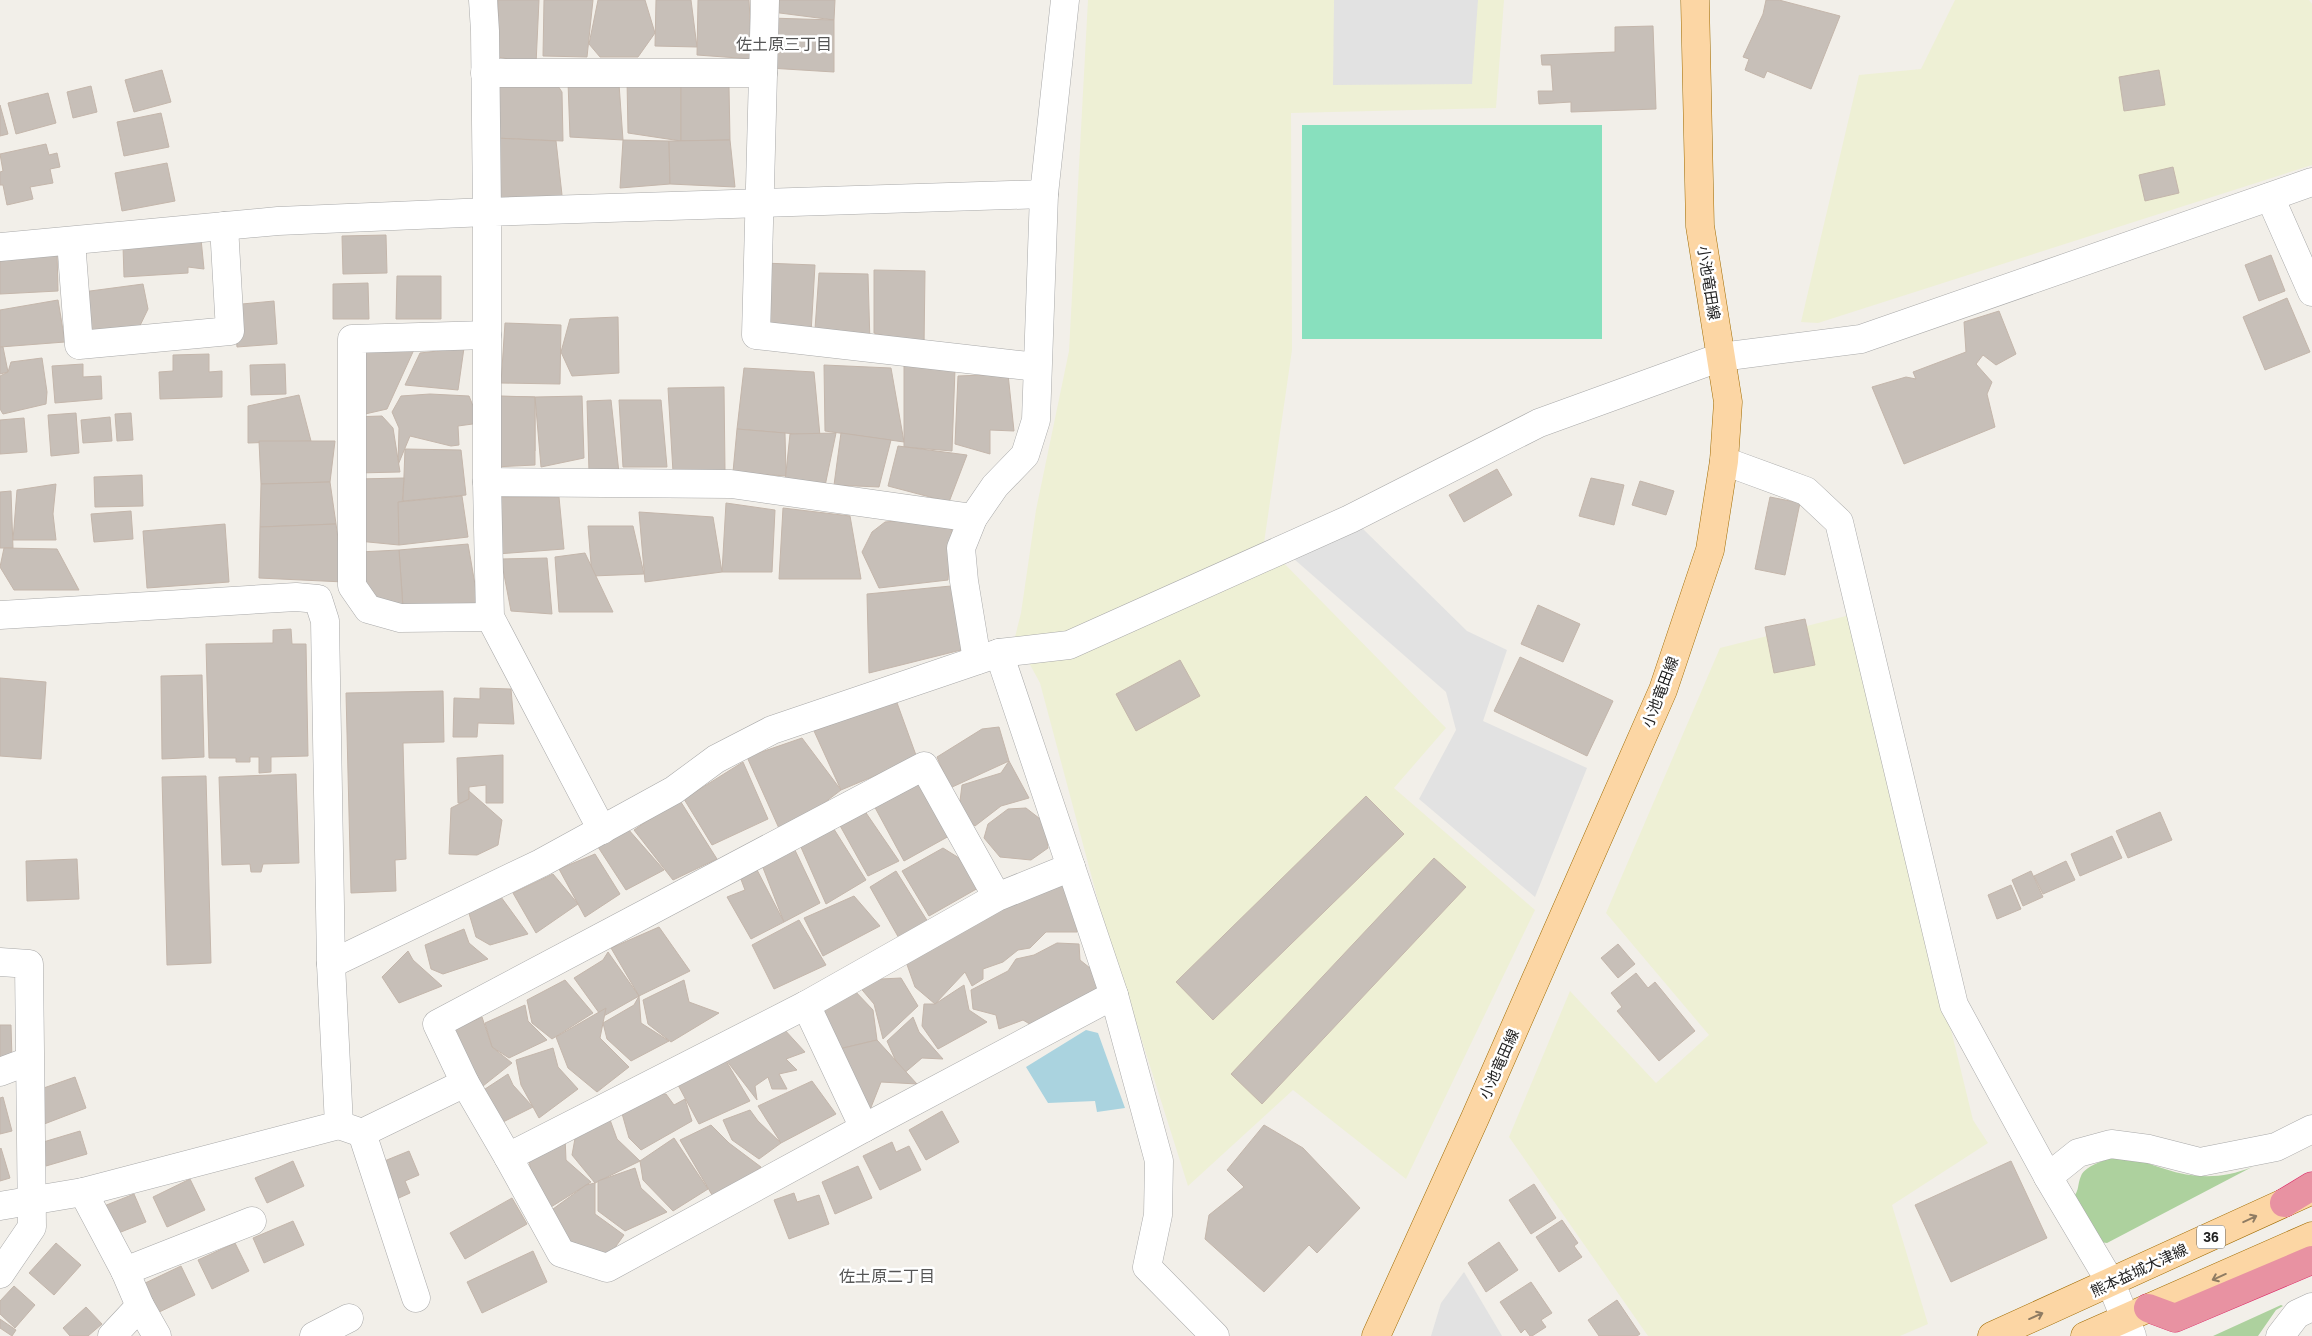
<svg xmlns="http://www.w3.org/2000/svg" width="2312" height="1336" font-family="Helvetica,'Noto Sans JP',sans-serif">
<rect width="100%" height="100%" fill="#f2efe9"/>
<!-- farmland -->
<g fill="#eef0d5">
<path d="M1088,0H1504L1496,108L1291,113L1292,350L1264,543L1446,728L1394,788L1535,910L1406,1179L1293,1090L1188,1186L1100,908L1040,683L1015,637L1021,613L1036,510L1069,351Z"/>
<path d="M1955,0H2309L2312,4V165L1818,323L1801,322L1859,75L1921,69Z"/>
<path d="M1850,615L1973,1120L1988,1143L1892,1205L1928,1324L1900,1336H1648L1509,1137L1570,991L1656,1083L1709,1035L1606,913L1720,648Z"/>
</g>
<!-- forest -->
<g fill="#add19e">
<path d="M2121,1155C2137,1158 2150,1165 2165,1169C2195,1179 2223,1179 2252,1167L2107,1243L2100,1242L2073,1198C2080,1189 2077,1185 2081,1176C2085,1165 2111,1158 2121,1155Z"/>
<path d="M2281,1305L2283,1306L2276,1310L2258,1336H2213Z"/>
</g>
<!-- pitch -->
<rect fill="#88e0be" x="1302" y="125" width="300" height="214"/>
<!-- parking -->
<g fill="#e2e2e2">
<path d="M1334,0H1478L1472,84L1333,85Z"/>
<path d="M1362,528L1467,631L1507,650L1483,721L1587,768L1535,897L1419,799L1456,730L1446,692L1294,559Z"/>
<path d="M1464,1272L1502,1336H1431L1441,1303Z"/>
</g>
<!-- water -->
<path fill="#aad3df" d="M1086,1030L1098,1033L1125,1108L1097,1112L1095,1101L1048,1103L1026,1067Z"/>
<!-- building -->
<g fill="#c7bfb8" stroke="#c4b6ab">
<path d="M498,0H539L536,64L498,57Z"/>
<path d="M544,0H593L587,57L543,56Z"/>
<path d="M598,0H645L655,33L638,57H600L589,44Z"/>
<path d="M656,0H691L697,47L655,46Z"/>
<path d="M698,0H749L752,59L697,55Z"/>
<path d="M773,0H835L834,20L772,12Z"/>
<path d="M1766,0H1779L1840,16L1811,89L1767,71L1764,78L1745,70L1749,59L1743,57L1763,14Z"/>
<path d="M770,18L834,20V72L769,68Z"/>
<path d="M1653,26L1656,109L1571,112V102L1539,104L1538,91H1553L1551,65H1542L1541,55L1615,52V27Z"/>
<path d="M162,70L171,102L134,112L125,80Z"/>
<path d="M2159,70L2165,105L2124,111L2119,77Z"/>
<path d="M627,80L681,83V141L628,133Z"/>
<path d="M568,82L619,84L623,140L570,137Z"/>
<path d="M556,83L562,92L563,141L495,138L493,84Z"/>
<path d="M681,83L722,84L729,87L730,140L681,141Z"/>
<path d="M91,86L97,112L73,118L67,92Z"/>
<path d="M48,93L56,123L16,134L8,103Z"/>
<path d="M0,105L8,134L0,136Z"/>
<path d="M161,113L169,147L124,156L117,122Z"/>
<path d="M495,138L556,141L562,195L500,212Z"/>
<path d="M623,140L669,141L670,184L620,188Z"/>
<path d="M730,140L735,187L670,184L669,141Z"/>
<path d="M46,144L49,155L57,153L60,167L50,169L53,183L30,187L33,199L7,205L3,185H0V172L3,171L0,154Z"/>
<path d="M167,163L175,201L122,211L115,173Z"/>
<path d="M2173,167L2179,193L2145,201L2139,175Z"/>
<path d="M386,235L387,273L343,274L342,236Z"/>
<path d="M201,239L204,269L188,267V273L124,277L123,246Z"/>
<path d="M57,251L58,291L0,294V260Z"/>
<path d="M2271,255L2285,291L2259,301L2245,265Z"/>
<path d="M763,263L815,265L811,333L763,322Z"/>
<path d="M874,270L925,271L924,347L874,333Z"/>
<path d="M819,273L868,274L870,343L815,329Z"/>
<path d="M397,276H441V319H396Z"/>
<path d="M368,283L369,319H333V284Z"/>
<path d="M143,284L148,309L135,336H78L75,293Z"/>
<path d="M2287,298L2310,352L2265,370L2243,317Z"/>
<path d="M58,300L65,342L0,347V310Z"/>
<path d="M274,301L277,344L237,347L235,325L242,304Z"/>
<path d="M1999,311L2016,354L1996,365L1983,355L1976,364L1992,382L1987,394L1995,427L1904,464L1872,387L1906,377L1916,379L1913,372L1966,352L1964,322Z"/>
<path d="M618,317L619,373L572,376L561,352L570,319Z"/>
<path d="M505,323L561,325L560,384L501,383Z"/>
<path d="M417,343L387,409L352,417L357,344Z"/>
<path d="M0,347H3L8,372L0,374Z"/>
<path d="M464,348L458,390L405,385L420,353Z"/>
<path d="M209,354V372L222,371V397L160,399L159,372L173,371V355Z"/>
<path d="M42,358L47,392L46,404L3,414L0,409V376L8,372L11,362Z"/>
<path d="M83,364V377L101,376L102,399L55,403L52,366Z"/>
<path d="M285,364L286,394L251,395L250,365Z"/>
<path d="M824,365L891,368L904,442L825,431Z"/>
<path d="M904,365L955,369L952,451L904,447Z"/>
<path d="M744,368L814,372L820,436L737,429Z"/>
<path d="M1008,374L1014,431L990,430V454L955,444L958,376Z"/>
<path d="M724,387L725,471L673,472L668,388Z"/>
<path d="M430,394L469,396L480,423L458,426L459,445L451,446L410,436L398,465L399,428L392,412L401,396Z"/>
<path d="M299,395L311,441L248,443V406Z"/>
<path d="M487,396L535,397V451L494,467Z"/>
<path d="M498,396L535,397V465L494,467Z"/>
<path d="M582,396L584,458L541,467L535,397Z"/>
<path d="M611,400L619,473L589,472L587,401Z"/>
<path d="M619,400H661L667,467H623Z"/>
<path d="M76,413L79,453L51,456L48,415Z"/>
<path d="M131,413L133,440L117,441L115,414Z"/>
<path d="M382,416L393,428L400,472L357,473L352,417Z"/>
<path d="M110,417L112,441L83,443L81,420Z"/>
<path d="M24,418L27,452L0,454V420Z"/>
<path d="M737,429L785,433L786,476L733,472Z"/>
<path d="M836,433L825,486L785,482L790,434Z"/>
<path d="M841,433L891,440L879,487L834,485Z"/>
<path d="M259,441H335L330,482L261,484Z"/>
<path d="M898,446L967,455L949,502L888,486Z"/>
<path d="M405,449L461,450L466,495L403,501Z"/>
<path d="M1497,469L1512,495L1464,522L1449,495Z"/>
<path d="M142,475L143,506L95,507L94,477Z"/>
<path d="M404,478L399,545L358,541L357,479Z"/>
<path d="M1591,478L1624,485L1614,525L1579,516Z"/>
<path d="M1640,481L1674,491L1666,515L1632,505Z"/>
<path d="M330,482L336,524L260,527L261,484Z"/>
<path d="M56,484L53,514L56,540H13L17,490Z"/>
<path d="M11,491L13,548H0V492Z"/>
<path d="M462,496L468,537L399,545L398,502Z"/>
<path d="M499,497H559L564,549L497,554Z"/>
<path d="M1770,497L1800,503L1785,575L1755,569Z"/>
<path d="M726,503L775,510L772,572H722Z"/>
<path d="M783,508L850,516L861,579H779Z"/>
<path d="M131,511L133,539L94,542L91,514Z"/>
<path d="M639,512L713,517L722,572L645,582Z"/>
<path d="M908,520L952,529L948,580L879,588L862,552L872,532L885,522Z"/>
<path d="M225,524L229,582L147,588L143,531Z"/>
<path d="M336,524L344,582L259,578L260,527Z"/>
<path d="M588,526H633L644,574L592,576Z"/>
<path d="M468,544L479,608H403L399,550Z"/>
<path d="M4,548L57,549L79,590H14L0,567Z"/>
<path d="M399,550L403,608L366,606L359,552Z"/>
<path d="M585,553L613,612H559L555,557Z"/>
<path d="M547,558L552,614L511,611L501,559Z"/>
<path d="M951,586L969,648L869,673L867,594Z"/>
<path d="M1538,605L1580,624L1563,662L1521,644Z"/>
<path d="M1805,619L1815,665L1774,673L1765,627Z"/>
<path d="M291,629L292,644H306L308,756L271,757V772L259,773V757H250V762H236V758H209L206,644L273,643V630Z"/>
<path d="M1520,657L1613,701L1587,756L1494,711Z"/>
<path d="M1180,660L1200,696L1136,731L1116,694Z"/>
<path d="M202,675L204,757L162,759L161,676Z"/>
<path d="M0,678L46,682L41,759L0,756Z"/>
<path d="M480,688L511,689L514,724L478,723L477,737H453L454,698L480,699Z"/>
<path d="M443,691L444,742L403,743L406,859L395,860L396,891L351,893L346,693Z"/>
<path d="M896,700L917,758L841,790L814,731Z"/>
<path d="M999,727L1009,761L950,788L937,757L982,729Z"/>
<path d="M802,738L841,790L782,835L747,757Z"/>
<path d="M503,755V803H486V785L469,787V804L458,803L457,758Z"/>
<path d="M1009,761L1029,798L1001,806L975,826L959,809L962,785L1001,773Z"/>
<path d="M743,762L768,819L712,845L684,799Z"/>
<path d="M296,774L299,863L263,864L261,872H251L250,864L222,865L219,777Z"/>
<path d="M206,776L211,963L167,965L162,777Z"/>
<path d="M917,779L951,835L904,861L872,802Z"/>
<path d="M469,791L502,820L498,845L477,855L449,854L451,808L469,799Z"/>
<path d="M1366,796L1404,834L1213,1020L1176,982Z"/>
<path d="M679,799L717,859L673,880L634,830Z"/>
<path d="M862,807L899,861L868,876L838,822Z"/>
<path d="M1026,808L1044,822L1048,848L1031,860L1000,857L984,838L988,824L1008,809Z"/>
<path d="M2160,812L2172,840L2128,858L2116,831Z"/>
<path d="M832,826L866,880L826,904L800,845Z"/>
<path d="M628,829L664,870L626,890L598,847Z"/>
<path d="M2112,836L2122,858L2080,876L2071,854Z"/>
<path d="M793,846L820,903L784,922L760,860Z"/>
<path d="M943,848L959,858L980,887L929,916L902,871Z"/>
<path d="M595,854L620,894L585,917L559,869Z"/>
<path d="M1434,858L1466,887L1262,1104L1231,1074Z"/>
<path d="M77,859L79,899L27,901L26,861Z"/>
<path d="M2066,861L2075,880L2043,894L2034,876Z"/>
<path d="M755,866L784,922L751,939L727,897L745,890L739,874Z"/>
<path d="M896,871L928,922L900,940L870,887Z"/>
<path d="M2031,871L2043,897L2023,906L2012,880Z"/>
<path d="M553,874L578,904L536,933L513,893Z"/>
<path d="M1061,876L1077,913V932H1046L1030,948L1018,950L1003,962L983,969V979L972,986L965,972L935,1004L915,987L905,959Z"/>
<path d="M2011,885L2021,909L1997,919L1988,895Z"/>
<path d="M854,896L880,926L823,956L804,918Z"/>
<path d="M501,897L528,934L490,945L476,937L468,910Z"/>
<path d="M799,920L826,965L774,989L752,945Z"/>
<path d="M659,927L690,971L639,996L611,948Z"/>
<path d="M464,929L469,943L488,959L443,974L431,969L425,945Z"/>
<path d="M1057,943L1079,944L1080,960L1100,976L1097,994L1033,1026L1023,1020L999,1029L996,1015L973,1009L971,990L1008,971L1016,959L1034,955Z"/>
<path d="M1618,944L1635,964L1618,978L1601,958Z"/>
<path d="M408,951L413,960L442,986L399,1003L382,977Z"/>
<path d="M608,952L639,996L602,1017L574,978L603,960Z"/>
<path d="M1636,973L1648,988L1655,982L1695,1031L1659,1061L1617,1011L1622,1007L1611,993Z"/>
<path d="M901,978L918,1006L883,1039L874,1004L858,985L881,979Z"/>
<path d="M565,980L593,1013L552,1039L532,1023L527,1000Z"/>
<path d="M684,980L689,1002L719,1013L671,1042L648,1024L643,1000Z"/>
<path d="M964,985L969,1010L987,1022L938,1049L922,1026L924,1004H935Z"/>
<path d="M853,989L873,1010L877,1040L839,1049L819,1008Z"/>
<path d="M639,996L641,1023L669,1041L631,1061L607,1039L603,1023L634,1005Z"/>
<path d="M525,1005L528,1021L547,1040L509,1058L492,1047L485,1023Z"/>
<path d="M606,1008L600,1038L629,1067L597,1092L568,1068L556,1037Z"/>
<path d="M482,1017L492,1047L512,1063L483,1086L457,1065L452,1031Z"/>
<path d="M913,1017L919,1032L943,1059L922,1058L902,1075L887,1041Z"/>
<path d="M0,1025H11L12,1060L0,1061Z"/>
<path d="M783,1028L805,1052L786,1059L797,1070L779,1074L787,1089H772L768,1077L755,1086L757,1100L723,1056Z"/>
<path d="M877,1040L917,1084L881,1082L868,1115L839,1049Z"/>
<path d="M553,1048L558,1067L578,1089L539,1118L521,1085L516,1060Z"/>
<path d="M723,1056L750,1101L699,1124L678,1085Z"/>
<path d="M508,1074L513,1085L533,1107L503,1122L482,1091Z"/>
<path d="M75,1077L86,1108L39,1126L38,1090Z"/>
<path d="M812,1081L836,1114L781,1143L758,1106Z"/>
<path d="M651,1094H666L674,1105L685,1099L692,1121L641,1150L629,1138L621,1110Z"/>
<path d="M3,1097L12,1131L0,1134V1098Z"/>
<path d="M750,1110L758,1121L781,1143L759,1159L732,1140L723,1120Z"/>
<path d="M942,1111L959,1142L926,1160L909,1130Z"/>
<path d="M609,1117L617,1139L640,1161L595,1183L572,1155L576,1133Z"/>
<path d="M711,1125L729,1143L761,1167L715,1200L680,1140Z"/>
<path d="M1264,1125L1303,1148L1360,1208L1317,1253L1309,1245L1264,1292L1205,1239L1209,1215L1244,1187L1227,1170Z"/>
<path d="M80,1131L87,1154L46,1166L40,1143Z"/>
<path d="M565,1137L566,1160L591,1182L551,1207L532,1184L529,1158Z"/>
<path d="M674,1138L708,1189L673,1211L643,1180L640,1161Z"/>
<path d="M892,1142L896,1152L909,1146L921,1170L880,1190L863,1156Z"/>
<path d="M1,1148L10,1178L0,1181V1149Z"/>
<path d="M409,1151L419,1175L405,1181L410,1193L392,1201L377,1164Z"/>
<path d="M293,1161L304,1186L267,1203L255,1178Z"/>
<path d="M2011,1161L2047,1238L1951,1282L1915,1205Z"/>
<path d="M858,1166L872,1198L835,1214L822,1182Z"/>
<path d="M635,1168L641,1188L667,1212L625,1231L598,1211V1181Z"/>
<path d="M190,1179L205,1210L167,1227L153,1197Z"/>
<path d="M595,1183V1214L624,1235L606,1260L565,1244L542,1217L586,1185Z"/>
<path d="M1534,1184L1556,1218L1531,1234L1509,1200Z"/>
<path d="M794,1193L797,1202L819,1195L829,1224L789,1239L774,1200Z"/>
<path d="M134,1194L146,1222L116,1234L104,1206Z"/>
<path d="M512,1198L527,1224L465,1259L450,1233Z"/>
<path d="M1562,1220L1578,1243L1574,1246L1582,1257L1559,1272L1536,1237Z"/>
<path d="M293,1221L304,1245L264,1263L253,1238Z"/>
<path d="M1499,1242L1518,1270L1486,1292L1468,1263Z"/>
<path d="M56,1243L81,1265L54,1295L29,1273Z"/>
<path d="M235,1243L249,1271L212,1289L198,1260Z"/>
<path d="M533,1251L547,1282L482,1313L467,1282Z"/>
<path d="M181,1266L195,1295L155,1314L141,1285Z"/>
<path d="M1531,1282L1552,1313L1541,1320L1546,1327L1532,1336H1530L1525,1329L1521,1333L1500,1302Z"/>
<path d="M14,1286L35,1305L15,1328L0,1314V1301Z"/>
<path d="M1617,1300L1640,1334L1637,1336H1599L1588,1320Z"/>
<path d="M86,1307L102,1324L88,1336H70L63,1328Z"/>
<path d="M0,1319L16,1330L12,1336L0,1328Z"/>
</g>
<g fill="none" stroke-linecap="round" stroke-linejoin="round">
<defs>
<g id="minor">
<path d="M765,0L756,335L1037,367"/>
<path d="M485,73H763"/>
<path d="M2270,197L2312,292"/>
<path d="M71,241L79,345L230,331L224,226"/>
<path d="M0,247L278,221L487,212L485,31L483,0"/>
<path d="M487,335L352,339V586L368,609L400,618L490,617"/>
<path d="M1724,461L1806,491L1839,522L1954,1005L2048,1177L2111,1283L2132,1336"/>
<path d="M487,482L731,484L973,518"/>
<path d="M0,615L296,597L318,599L325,621L331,964L339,1125L83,1192"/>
<path d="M999,653L1114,995L1159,1161L1158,1215L1147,1267L1215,1336"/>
<path d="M977,660L964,581L961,548L973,518L995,486L1025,455L1036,420L1044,194L1065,0"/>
<path d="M602,830L490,617L487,482V212L1044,194"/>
<path d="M997,897L924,766L437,1024L465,1083L508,1157L806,1005L997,897L1071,867"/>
<path d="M0,962L29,964L32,1227L0,1274"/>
<path d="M331,964L541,863L674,790L716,759L772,730L999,653L1069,645L1350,519L1539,423L1721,357L1861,339L2312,182"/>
<path d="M806,1005L864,1128"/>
<path d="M0,1072L29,1061"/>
<path d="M339,1125L362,1133L416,1298"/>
<path d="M362,1133L465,1083"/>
<path d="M508,1157L561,1253L607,1268L864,1128L1114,995"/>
<path d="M2048,1177L2078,1153L2111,1144L2149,1149L2200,1162L2276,1147L2312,1129"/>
<path d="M0,1206L83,1192L125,1271L140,1306L157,1336"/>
<path d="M125,1271L252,1221"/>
<path d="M112,1336L140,1306"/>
<path d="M314,1336L349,1318"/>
<path d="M2280,1336L2297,1314L2312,1307"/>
</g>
<g id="major">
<path d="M1376,1336L1475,1118L1663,690L1710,550L1724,461L1728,402L1700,226L1695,0"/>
<path d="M1992,1336L2306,1193"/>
<path d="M2085,1336L2312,1236"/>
</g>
<g id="highway">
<path d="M2284,1203L2312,1186"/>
<path d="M2148,1308L2175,1318L2312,1260"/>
</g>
</defs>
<!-- minor casing -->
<use href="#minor" stroke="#a9a9a9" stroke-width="29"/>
<!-- major casing -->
<use href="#major" stroke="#a06b00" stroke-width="29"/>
<!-- highway casing -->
<use href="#highway" stroke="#dc2a67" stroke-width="29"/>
<!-- minor -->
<use href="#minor" stroke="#fff" stroke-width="28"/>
<!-- major -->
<use href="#major" stroke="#fcd6a4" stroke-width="28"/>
<!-- highway -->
<use href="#highway" stroke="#e892a2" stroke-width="28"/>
</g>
<!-- one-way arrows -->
<defs><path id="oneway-shaft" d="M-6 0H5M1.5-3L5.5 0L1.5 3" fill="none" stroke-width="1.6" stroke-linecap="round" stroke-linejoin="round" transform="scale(1.25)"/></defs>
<g stroke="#8f7c63">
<use href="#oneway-shaft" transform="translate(2250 1219) rotate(-25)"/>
<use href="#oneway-shaft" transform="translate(2219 1277) rotate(156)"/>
<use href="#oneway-shaft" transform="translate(2036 1316) rotate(-24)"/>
</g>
<g text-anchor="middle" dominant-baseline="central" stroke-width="5" stroke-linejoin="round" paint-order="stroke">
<!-- shield labels -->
<rect fill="#fff" stroke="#646464" stroke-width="1" x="2197" y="1225.5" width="28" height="23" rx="4"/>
<g font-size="14" font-weight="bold" fill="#222">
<text x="2211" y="1237">36</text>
</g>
<!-- street labels -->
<g font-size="15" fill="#222" stroke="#fff">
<text transform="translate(1709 283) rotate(81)">小池竜田線</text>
<text transform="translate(1660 692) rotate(-69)">小池竜田線</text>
<text transform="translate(1499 1064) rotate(-66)">小池竜田線</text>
<text transform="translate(2139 1270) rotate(-25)">熊本益城大津線</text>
</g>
<!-- neighbourhood labels -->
<g font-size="16" fill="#555" stroke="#fff">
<text x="784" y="44">佐土原三丁目</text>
<text x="887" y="1276">佐土原二丁目</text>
</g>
</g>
</svg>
